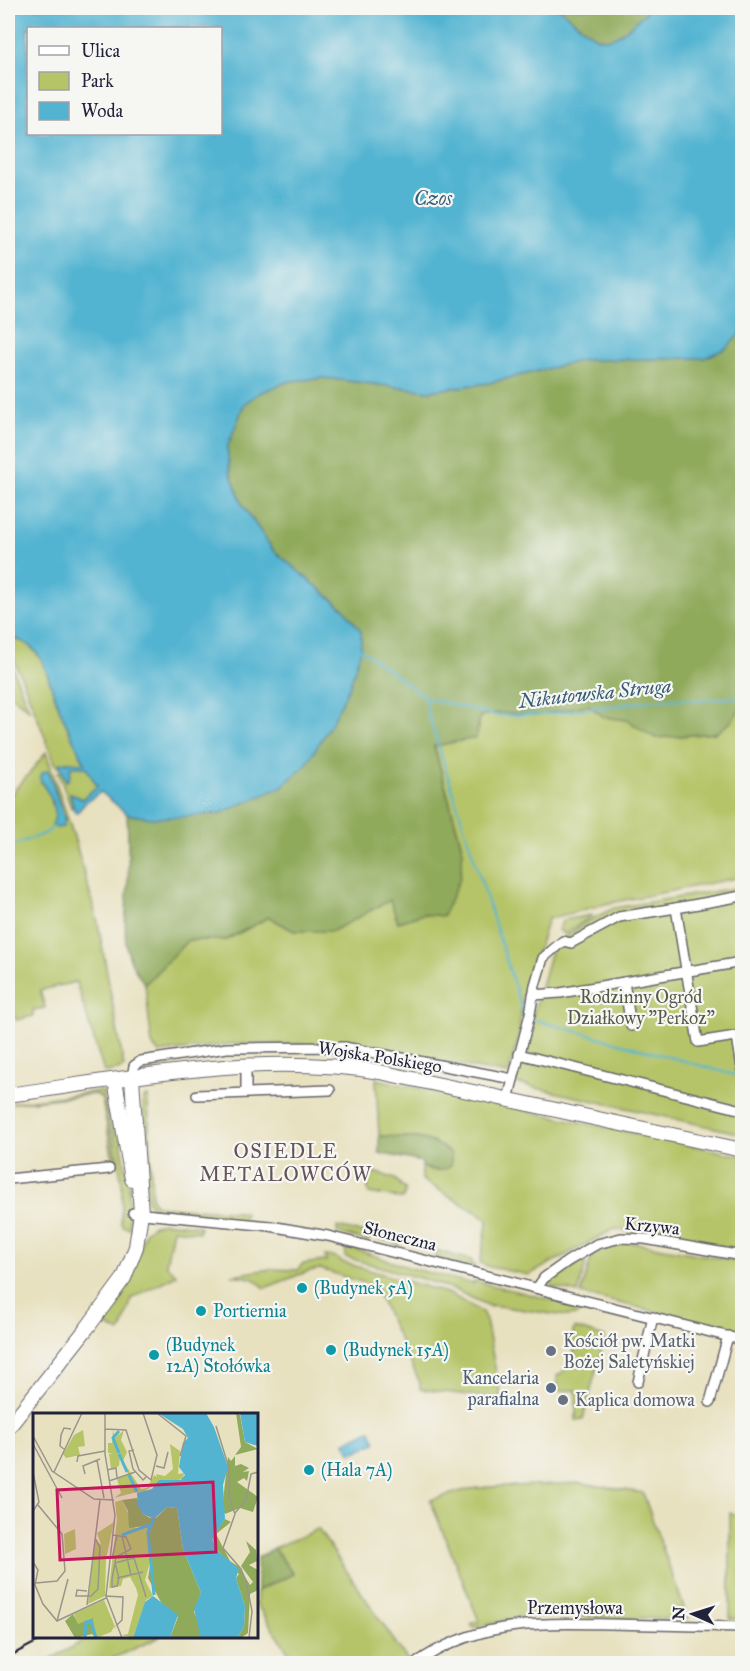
<svg xmlns="http://www.w3.org/2000/svg" width="750" height="1671" font-family="'IM FELL Great Primer',serif">
<rect width="100%" height="100%" fill="#f6f6f2"/>
<filter id="ink" filterUnits="userSpaceOnUse"><feTurbulence type="fractalNoise" baseFrequency=".0167" numOctaves="2"/><feDisplacementMap in="SourceGraphic" scale="12" xChannelSelector="R" yChannelSelector="G"/><feConvolveMatrix kernelMatrix="1 2 1 2 8 2 1 2 1" color-interpolation-filters="sRGB"/></filter>
<filter id="wash" filterUnits="userSpaceOnUse"><feTurbulence type="fractalNoise" baseFrequency=".008" numOctaves="4" result="noise"/><feDisplacementMap in="SourceGraphic" scale="24" xChannelSelector="R" yChannelSelector="G"/><feGaussianBlur stdDeviation="1.35" result="paint"/><feColorMatrix in="noise" values="0 0 0 0 0 0 0 0 0 0 0 0 0 0 0 0 0 1.4 0 .05"/><feComposite in="paint" operator="in"/></filter>
<g filter="url(#wash)">
<rect width="100%" height="100%" fill="#e8e1c0"/>
<!-- green -->
<g fill="#b5c467" stroke="#6c7351" stroke-width="1.5" fill-rule="evenodd">
<path d="M8,639C19,637 32,646 39,656C47,668 51,686 56,700C64,722 74,742 85,764L67,762L57,768L21,676L8,648Z"/>
<path d="M8,655L10,662L29,709L8,693Z"/>
<path d="M588,705L604,717L627,720L656,738L715,733L731,722L742,706V877L605,904L548,919L522,1001L519,1037L508,1074L341,1044H229L159,1053L152,1045L145,984L188,940H226L269,917L294,931L390,900L398,922L423,914L463,851L434,745L476,738L480,716L496,713L545,714Z"/>
<path d="M46,752L74,837L98,923L124,1067L118,1070L104,1072L76,982L40,990L45,1008L33,1010V1016L16,1020L10,999H8V797L29,774ZM50,773L65,820L56,819L50,795L41,782Z"/>
<path d="M74,766L87,767L97,787L82,799L70,793L73,807L71,808L58,772L61,771L65,778L70,775V769Z"/>
<path d="M742,887V1134L514,1083L552,947L586,922L614,908Z"/>
<path d="M593,915L565,934L558,930L563,920Z"/>
<path d="M376,1079L742,1156V1250L614,1229L529,1275L490,1267L480,1263L488,1219L422,1180V1167L436,1171L447,1168L451,1154C426,1133 410,1138 379,1136Z"/>
<path d="M100,1091L103,1093L116,1160L113,1161L102,1099L96,1094L12,1103Z"/>
<path d="M145,1097H148L152,1199L156,1205L165,1207L164,1212L153,1210L147,1200L143,1100Z"/>
<path d="M114,1100L129,1187V1228L124,1227L121,1224L122,1185L109,1105Z"/>
<path d="M375,1172L395,1179L406,1190L403,1199L369,1193L366,1179Z"/>
<path d="M167,1207L239,1212H245L243,1221L166,1212Z"/>
<path d="M163,1222L200,1226L199,1232L173,1229L166,1264L176,1275L132,1298L122,1329L119,1332L101,1323L129,1280L145,1232L152,1226Z"/>
<path d="M337,1227L400,1241L399,1249L395,1243L372,1237L368,1241L341,1234L337,1232Z"/>
<path d="M624,1241L742,1262V1332L581,1294L592,1255Z"/>
<path d="M346,1246L407,1267L473,1284L475,1281L581,1307L577,1315L566,1316L491,1305V1307L455,1290L426,1280L345,1257Z"/>
<path d="M434,1250L471,1260L475,1268L435,1258Z"/>
<path d="M325,1256L335,1257L342,1262L450,1294L482,1312L486,1320L501,1399L420,1389V1383L374,1286L320,1269L309,1271L265,1288L252,1278L232,1275L271,1269L298,1270L302,1264L326,1261Z"/>
<path d="M585,1259V1266L578,1293L553,1287L550,1284L551,1279Z"/>
<path d="M575,1328L605,1337L583,1419L576,1420V1390L558,1391L557,1376L574,1363L573,1330Z"/>
<path d="M581,1483L643,1493L688,1619L525,1616L473,1628L471,1624L479,1621L430,1500L469,1489L489,1487Z"/>
<path d="M730,1513L742,1518V1619H730Z"/>
<path d="M318,1529L408,1661L404,1664L296,1663L257,1605V1591L293,1574L274,1548Z"/>
<path d="M94,1637V1636L160,1637L102,1663H44L81,1642Z"/>
</g>
<!-- forest -->
<g fill="#90aa5c" stroke="#59664c" stroke-width="1.5">
<path d="M558,8H650C637,19 616,47 596,37C583,30 570,16 558,8Z"/>
<path d="M742,331V706L731,722L715,733L655,738L627,720L604,717L588,705L540,715L496,713L480,716L476,738L434,746L463,851L460,878L443,916L423,914L398,922L390,900L333,931H294L269,917L226,940H188L145,984C116,950 127,920 128,880C129,858 128,836 127,814C159,819 189,816 221,813L345,610L273,550L243,506L230,472L227,448L244,404L259,393L290,381L324,378L429,391L489,383L583,360L704,358L727,348Z"/>
<path d="M379,1136C408,1138 428,1134 451,1154V1165C442,1174 433,1170 422,1167V1162L379,1153Z"/>
<path d="M274,1548L293,1574L257,1591V1558Z"/>
</g>
<!-- water -->
<g fill="#53b4d1" stroke="#3a6b86" stroke-width="1.5" fill-rule="evenodd">
<path d="M8,8H558C570,16 583,30 596,37C615,47 637,19 650,8H742V331L727,348L704,358L583,360L489,383L429,391L324,378L290,381L259,393L244,404L227,448L230,472L243,506L273,550L345,610L361,631V649L350,685L331,724L306,765L281,787L221,813L182,817L150,818L127,814L101,792L86,802L77,813L74,810L70,793L82,799L97,786L86,767H71L69,779L66,781L59,763L66,762L85,763C74,742 64,721 56,699C50,686 47,667 39,656C32,646 19,637 8,639ZM28,28H220V134H28Z"/>
<path d="M48,770L65,820L63,827L56,828L52,825C61,808 47,793 40,779L42,773Z"/>
<path d="M370,1430L376,1442L351,1454L345,1442Z"/>
</g>
<g fill="none" stroke-linecap="round" stroke-linejoin="round">
<!-- stream -->
<g stroke="#53b4d1" stroke-width="2">
<path d="M361,649L426,698L498,716L548,714L665,699L700,700L742,697"/>
<path d="M426,698L427,710L524,1016L527,1017"/>
<path d="M8,847L46,833L54,826"/>
<path d="M532,1019L742,1077"/>
</g>
</g>
</g>
<g filter="url(#ink)">
<g fill="none" stroke-linecap="round" stroke-linejoin="round">
<defs>
<g id="street">
<path d="M676,908L742,896"/>
<path d="M624,982L631,1026"/>
<path d="M533,995L560,993L742,962"/>
<path d="M737,1036L742,1068"/>
<path d="M519,1054L742,1110"/>
<path d="M132,1078L134,1066L141,1061L227,1048L344,1047L513,1079"/>
<path d="M246,1092V1065"/>
<path d="M197,1095L330,1090"/>
<path d="M508,1099L530,1014L535,985L543,958L563,941L571,943L619,917L676,908L698,1042L742,1035"/>
<path d="M8,1179L109,1169"/>
<path d="M133,1213L270,1226L328,1236L742,1340"/>
<path d="M537,1288L544,1278L568,1261L597,1244L621,1238L645,1239L742,1256"/>
<path d="M638,1382L653,1317"/>
<path d="M710,1402L728,1336"/>
<path d="M415,1664C477,1620 538,1623 609,1624C654,1625 698,1626 742,1627"/>
</g>
<g id="secondary">
<path d="M115,1080L132,1179"/>
<path d="M8,1095C129,1078 258,1052 380,1072L742,1150"/>
<path d="M8,1428L87,1328L124,1278L136,1247L141,1213L132,1078"/>
</g>
</defs>
<!-- street casing -->
<use href="#street" stroke="#67656a" stroke-width="12"/>
<!-- secondary casing -->
<use href="#secondary" stroke="#67656a" stroke-width="16"/>
<!-- street -->
<use href="#street" stroke="#fff" stroke-width="9"/>
<!-- secondary -->
<use href="#secondary" stroke="#fff" stroke-width="14"/>
<!-- rail -->
<path stroke="#22223b" stroke-width="2" d="M8,1657L48,1636"/>
</g>
</g>
<!-- markers -->
<g fill="#0f9aa8" stroke="#f6f6f2" stroke-width="2">
<circle cx="302" cy="1288" r="6"/>
<circle cx="201" cy="1311" r="6"/>
<circle cx="331" cy="1350" r="6"/>
<circle cx="154" cy="1355" r="6"/>
<circle cx="309" cy="1470" r="6"/>
</g>
<g fill="#6b7280" stroke="#f6f6f2" stroke-width="2">
<circle cx="551" cy="1351" r="6"/>
<circle cx="563" cy="1400" r="6"/>
</g>
<circle fill="#5c6f8a" stroke="#f6f6f2" stroke-width="2" cx="551" cy="1388" r="6"/>
<g text-anchor="middle" dominant-baseline="central" stroke-width="4.5" stroke-linejoin="round" paint-order="stroke">
<!-- park labels -->
<g font-size="18" fill="#555b4a" stroke="#f6f6f2">
<text x="641" y="997">Rodzinny Ogród<tspan x="641" dy="21">Działkowy "Perkoz"</tspan></text>
</g>
<!-- street labels -->
<g font-size="18" fill="#22223b" stroke="#f6f6f2">
<text transform="translate(380 1057) rotate(9)">Wojska Polskiego</text>
<text transform="translate(652 1226) rotate(6)">Krzywa</text>
<text transform="translate(400 1236) rotate(14)">Słoneczna</text>
<text x="575" y="1608">Przemysłowa</text>
</g>
<!-- culture labels -->
<g font-size="18" fill="#0d838f" stroke="#f6f6f2" text-anchor="start">
<text x="314" y="1288">(Budynek 5A)</text>
<text x="213" y="1311">Portiernia</text>
<text x="166" y="1345">(Budynek<tspan x="166" dy="21">12A) Stołówka</tspan></text>
<text x="343" y="1350">(Budynek 15A)</text>
<text x="321" y="1470">(Hala 7A)</text>
</g>
<!-- worship labels -->
<g font-size="18" fill="#5b616d" stroke="#f6f6f2" text-anchor="start">
<text x="563" y="1341">Kościół pw. Matki<tspan x="563" dy="21">Bożej Saletyńskiej</tspan></text>
<text x="575" y="1400">Kaplica domowa</text>
</g>
<!-- service labels -->
<g font-size="18" fill="#4e5e75" stroke="#f6f6f2" text-anchor="end">
<text x="539" y="1378">Kancelaria<tspan x="539" dy="21">parafialna</tspan></text>
</g>
<!-- water labels -->
<g font-size="20" font-style="italic" fill="#365c77" stroke="#f6f6f2">
<text x="433" y="198">Czos</text>
<text transform="translate(595 693) rotate(-6)">Nikutowska Struga</text>
</g>
<!-- neighbourhood labels -->
<g font-size="20" letter-spacing="1.5" fill="#645358" stroke="#f6f6f2">
<text x="286" y="1151">OSIEDLE<tspan x="286" dy="23">METALOWCÓW</tspan></text>
</g>
</g>
<!-- overview -->
<g transform="translate(33 1413)">
<rect width="225" height="225" fill="#e8e1c0"/>
<path d="M50,17L52,33L45,34L47,42L33,45L30,41L41,22ZM80,17L82,25L91,17L88,27L94,39L90,48L108,76L114,75L121,62L124,64L123,61L132,63L140,56L137,31L147,38L145,61L151,60L150,66L120,72L107,82L104,79L81,85L88,80L84,66L95,61L87,44L86,53L78,56L76,41L80,40H75V30H79ZM89,87L103,116L112,113L115,117L118,146L112,167L120,183L113,187L100,225L89,222L95,221L105,182L103,175L97,164L90,166L88,173L76,175L84,106L82,89ZM81,109L73,146L72,183L55,191L62,127L68,132L64,120ZM42,116L43,136L32,141L31,121ZM71,187L83,216L81,214L78,219L63,225L60,205L44,212L41,201Z" fill="#b5c467"/>
<path d="M203,0L207,2L212,29L225,36L202,42L208,34ZM202,43V53L208,51L216,55L210,59L216,58L214,68L211,65L204,69L225,84L220,99L207,95L192,101L189,96L195,44L198,48ZM104,85L110,101L117,105H123L134,94L144,95L150,136L168,180L161,199L170,219L168,225H137L145,204L130,193L115,165L118,146L115,117L112,113L96,115L95,98L89,87ZM192,106L198,109L183,121L197,148L206,154L217,172L220,169L208,153L217,139L213,128L223,137L224,148L216,152L225,157V177L217,181L215,220L208,225H204L211,214L212,193L203,165L206,161L186,139L179,125ZM40,201L45,211L60,205L63,225L59,221L42,225L32,208Z" fill="#90aa5c"/>
<path d="M125,0H173L181,14L195,54L190,72L192,106L179,126L186,139L206,156L203,165L212,193L211,214L204,225H168L161,196L168,180L150,136L144,95L134,94L121,106L110,101L105,93L104,80L119,76L126,67H148L152,62L146,54L150,30L155,25L150,16ZM207,0H225V33L212,29ZM120,183L145,202L137,225H100L112,189Z" fill="#53b4d1"/>
<path fill="none" stroke="#53b4d1" stroke-width="3" d="M154,21L178,13M86,40L80,25L86,18M86,41L94,59M96,62L104,79M121,106L115,119L121,182M89,122L116,112M52,225L53,209L58,208L63,225"/>
<path fill="none" stroke="#99958b" stroke-width="1.5" d="M72,0V41L82,102L73,183L89,225M124,0L153,23L147,43M183,13L196,55V84L202,101L190,135L208,156L213,168L219,198L216,225M72,16L93,17L106,57L118,67L124,42L110,0M0,23L19,58L61,86L81,87M0,31L29,85M31,36L27,33L28,22L31,15L38,16M101,37L96,38L100,56L110,67L113,64M64,47L71,85M44,49L45,43L72,38M123,53L131,55L135,39M74,57L83,55L84,65M0,59L6,89L0,98M21,59L49,0M52,61L50,53L67,46M76,68L102,59M202,100L213,87L218,61L225,59M80,122L93,124L98,136L83,144L79,166V174L84,173L86,165L82,150M89,123L98,162M79,146L84,122M0,149L5,157L2,172L10,191L24,208L73,185M82,150L101,145L113,184M84,165L110,159M3,170L24,168L32,158L29,121L5,92M54,178L44,177L43,183H58L65,176L67,134L62,125M72,183L90,184L89,207L83,213M54,192L67,87M24,208L35,166"/>
<path fill="#c2185b" fill-opacity="0.15" stroke="#c2185b" stroke-width="3" d="M180,69L183,139L27,147L24,77Z"/>
<rect width="225" height="225" fill="none" stroke="#22223b" stroke-width="3"/>
</g>
<!-- margin -->
<rect width="750" height="1671" fill="none" stroke="#f6f6f2" stroke-width="30"/>
<!-- legend -->
<rect x="27" y="27" width="195" height="108" fill="#f6f6f2" stroke="#a1a1a9" stroke-width="1.5"/>
<rect x="39" y="46" width="30" height="9" fill="#ffffff" stroke="#a1a1a9" stroke-width="1.5"/>
<text x="81" y="57" font-size="18" fill="#22223b">Ulica</text>
<rect x="39" y="72" width="30" height="18" fill="#b5c467" stroke="#a1a1a9" stroke-width="1.5"/>
<text x="81" y="87" font-size="18" fill="#22223b">Park</text>
<rect x="39" y="102" width="30" height="18" fill="#53b4d1" stroke="#a1a1a9" stroke-width="1.5"/>
<text x="81" y="117" font-size="18" fill="#22223b">Woda</text>
<!-- north arrow -->
<g transform="translate(693 1614) rotate(273)" stroke="#f6f6f2" stroke-width="4.5" paint-order="stroke">
<path d="M0-4.5L10 22L0 15L-10 22Z" fill="#22223b"/>
<text y="-9" font-size="16" font-weight="bold" text-anchor="middle" fill="#22223b">N</text>
</g>
</svg>
